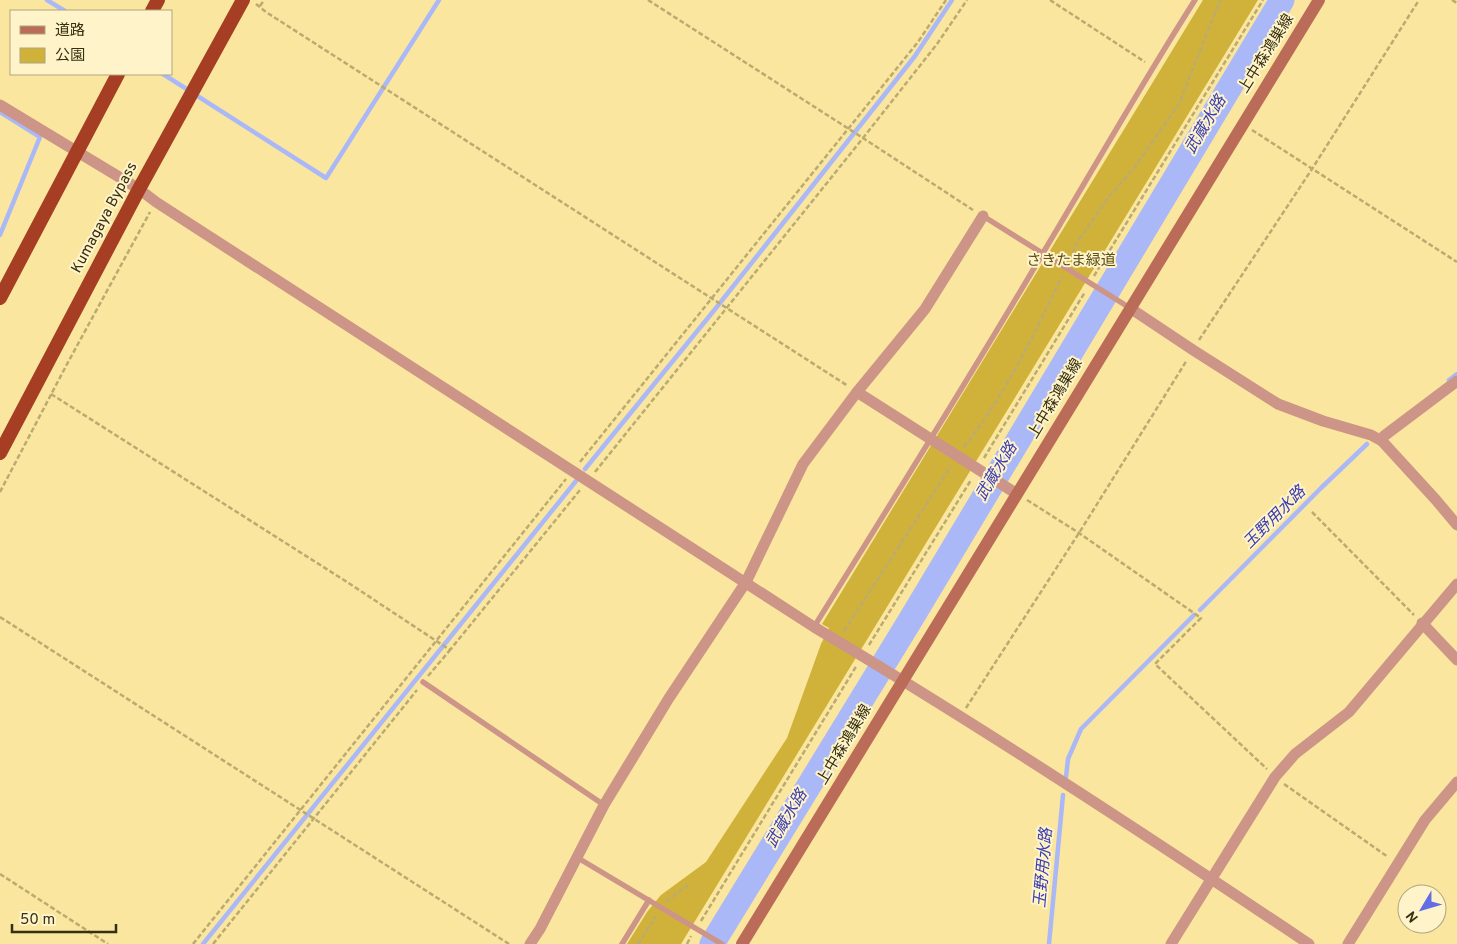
<svg xmlns="http://www.w3.org/2000/svg" width="1457" height="944" font-family="Overpass,'Noto Sans JP',sans-serif">
<rect width="100%" height="100%" fill="#fae69e"/>
<!-- green -->
<path fill="#d0b23b" d="M1203,0H1258L681,944H627L647,912L661,895L706,862L787,738L821,644L829,628L822,624Z"/>
<g fill="none" stroke-linecap="round" stroke-linejoin="round">
<!-- stream -->
<g stroke="#aab8f8" stroke-width="4.5">
<path d="M47,0L65,11"/>
<path d="M163,74L326,178L439,0"/>
<path d="M0,112L40,137L0,235"/>
<path d="M1449,380L1457,374"/>
<path d="M585,469L716,308L915,56L952,0"/>
<path d="M1200,610L1321,488L1367,444"/>
<path d="M1066,777L1068,759L1081,729L1194,615"/>
<path d="M203,944L576,481"/>
<path d="M1049,944L1063,795"/>
</g>
<!-- river -->
<path stroke="#aab8f8" stroke-width="25" d="M712,944L911,619L1282,0"/>
<!-- path -->
<g stroke="#bbab71" stroke-width="2.5" stroke-dasharray="5 2.5" stroke-linecap="butt">
<path d="M648,0L863,138L937,44L967,0"/>
<path d="M1050,0L1145,62"/>
<path d="M1452,0L1457,3"/>
<path d="M256,4L266,12L848,386"/>
<path d="M260,6L264,0"/>
<path d="M1252,130L1457,262"/>
<path d="M1069,260L1079,239L1108,198L1134,168L1179,104L1220,0"/>
<path d="M1094,276L1263,0"/>
<path d="M1199,340L1312,169L1419,0"/>
<path d="M51,394L347,582L450,650L580,490"/>
<path d="M964,447C1005,395 1034,335 1062,276"/>
<path d="M984,458L1085,292"/>
<path d="M580,462L918,42L946,0"/>
<path d="M595,472L863,138L973,210"/>
<path d="M0,492L66,366L150,212"/>
<path d="M1027,500L1079,533L1201,618L1155,664L1267,769"/>
<path d="M1312,512L1414,615"/>
<path d="M0,617L509,944"/>
<path d="M844,631L951,466"/>
<path d="M869,645L971,480"/>
<path d="M428,676L450,650"/>
<path d="M966,708L1079,533L1187,360"/>
<path d="M1284,784L1388,857"/>
<path d="M0,874L108,944"/>
<path d="M666,901L690,884"/>
<path d="M701,921L857,665"/>
<path d="M193,944L566,479"/>
<path d="M213,944L417,690"/>
<path d="M638,944L656,916"/>
<path d="M687,944L691,936"/>
</g>
<!-- service -->
<g stroke="#cc9588" stroke-width="5.5">
<path d="M983,216L1130,308"/>
<path d="M814,627C891,503 969,379 1043,253C1094,168 1142,83 1195,0"/>
<path d="M423,682L604,805"/>
<path d="M578,858L722,944"/>
<path d="M622,944L649,900"/>
</g>
<!-- minor -->
<g stroke="#cc9588" stroke-width="11">
<path d="M0,105L139,189L156,202L814,627C982,727 1146,835 1309,944"/>
<path d="M1130,308L1193,350L1278,404L1323,421L1371,435L1382,441L1436,500L1457,525"/>
<path d="M857,392L1017,494"/>
<path d="M1382,441L1384,436L1457,381"/>
<path d="M1422,623L1457,660"/>
<path d="M530,944L540,929L604,805L669,698L746,582L803,464L857,392L925,309L983,216"/>
<path d="M1171,944L1275,777L1295,754L1349,712L1457,584"/>
<path d="M1348,944L1425,820L1457,782"/>
</g>
<!-- secondary -->
<path stroke="#bb6c59" stroke-width="12" d="M742,944L1319,0"/>
<!-- trunk -->
<g stroke="#a53e23" stroke-width="14">
<path d="M152,11L158,0"/>
<path d="M0,298L118,74"/>
<path d="M0,453L139,189L243,0"/>
</g>
</g>
<g text-anchor="middle" dominant-baseline="central" stroke-width="4" stroke-linejoin="round" paint-order="stroke">
<!-- street labels -->
<g font-size="15" fill="#362f11" stroke="#fff4c9">
<text transform="translate(1267 54) rotate(-58)">上中森鴻巣線</text>
<text transform="translate(105 218) rotate(-62)">Kumagaya Bypass</text>
<text transform="translate(1056 399) rotate(-59)">上中森鴻巣線</text>
<text transform="translate(845 745) rotate(-59)">上中森鴻巣線</text>
</g>
<!-- park labels -->
<g font-size="15" fill="#5c4e19" stroke="#fff4c9">
<text x="1071" y="261">さきたま緑道</text>
</g>
<!-- water labels -->
<g font-size="16" font-style="italic" fill="#3a3db3" stroke="#fff4c9">
<text transform="translate(1206 125) rotate(-59)">武蔵水路</text>
<text transform="translate(997 472) rotate(-59)">武蔵水路</text>
<text transform="translate(1275 518) rotate(-45)">玉野用水路</text>
<text transform="translate(787 819) rotate(-59)">武蔵水路</text>
<text transform="translate(1044 868) rotate(-85)">玉野用水路</text>
</g>
</g>
<!-- legend -->
<rect x="10" y="10" width="162" height="65" fill="#fff4c9" stroke="#afa57f"/>
<rect x="20" y="26" width="25" height="8" fill="#bb6c59" stroke="#afa57f"/>
<text x="55" y="35" font-size="15" fill="#362f11">道路</text>
<rect x="20" y="48" width="25" height="15" fill="#d0b23b" stroke="#afa57f"/>
<text x="55" y="60" font-size="15" fill="#362f11">公園</text>
<!-- north arrow -->
<g transform="translate(1422 909) rotate(232)"><circle r="24" fill="#fff4c9" stroke="#afa57f"/>
<path d="M0-4L9 19L0 12L-9 19Z" fill="#616ee6"/>
<text y="-8" font-size="14" font-weight="bold" text-anchor="middle" fill="#362f11">N</text>
</g>
<!-- scale -->
<path d="M12 924v8h104v-8" fill="none" stroke="#362f11" stroke-width="2.5"/>
<text x="20" y="924" font-size="15" fill="#362f11" stroke="#fff4c9" stroke-width="4" paint-order="stroke">50 m</text>
</svg>
